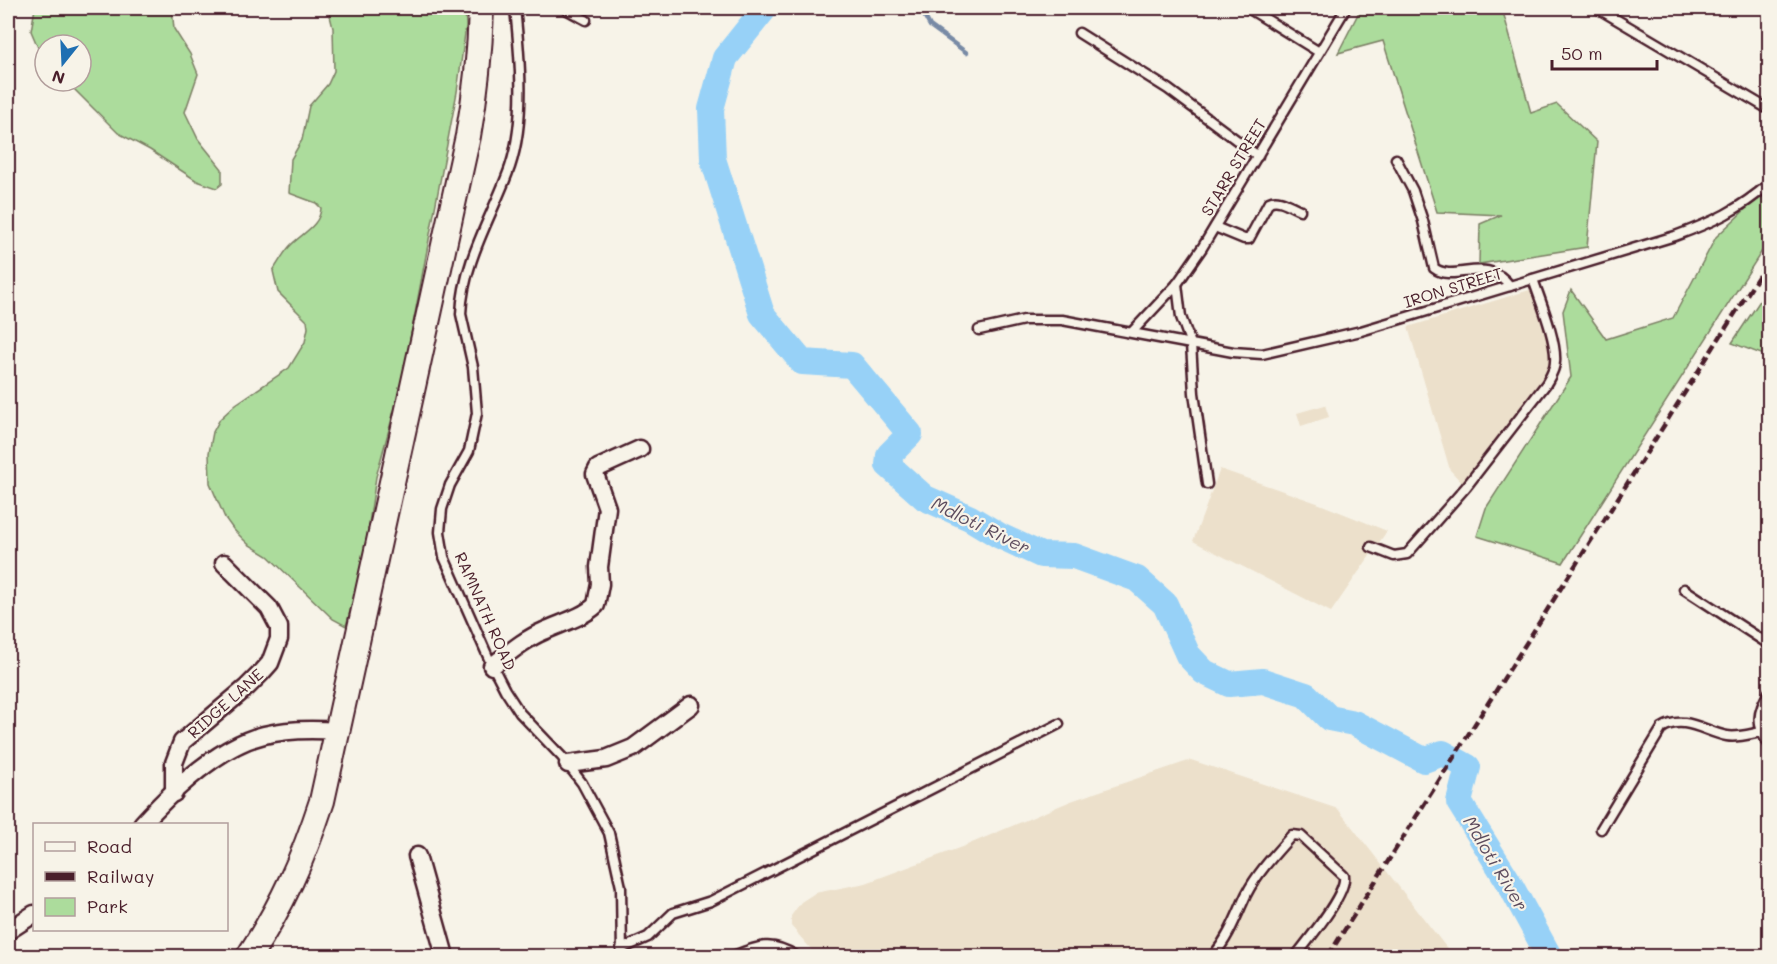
<svg xmlns="http://www.w3.org/2000/svg" width="1777" height="964" font-family="Mali,sans-serif">
<rect width="100%" height="100%" fill="#f7f3e8"/>
<filter id="ink" filterUnits="userSpaceOnUse"><feTurbulence type="fractalNoise" baseFrequency=".0167" numOctaves="2"/><feDisplacementMap in="SourceGraphic" scale="12" xChannelSelector="R" yChannelSelector="G"/><feConvolveMatrix kernelMatrix="1 2 1 2 8 2 1 2 1" color-interpolation-filters="sRGB"/></filter>
<g filter="url(#ink)">
<!-- built -->
<g fill="#ece0cb">
<path d="M1533,289L1555,364L1466,487L1450,470L1408,327Z"/>
<path d="M1325,405L1329,417L1301,426L1297,413Z"/>
<path d="M1220,469L1317,503L1387,531L1331,612L1193,541Z"/>
<path d="M1191,760L1338,809L1453,956H817L791,926V916L801,902L815,893L866,883L967,845L1071,801Z"/>
</g>
<!-- green -->
<g fill="#acdc9c" stroke="#7b7e64" stroke-width="1.5">
<path d="M35,8H172L174,29L190,54L198,74L185,112L198,139L222,169V184L217,188L197,181L150,150L118,133L66,81H81V45H45V59L42,57L31,31Z"/>
<path d="M328,8H465L466,26L457,92L402,382L376,477L363,563L346,626L333,619L268,556L248,544L233,529L225,518L210,483L209,453L213,432L220,419L236,404L289,368L305,342L308,328L307,321L278,292L273,271C278,263 283,254 289,247C300,234 320,227 321,208L316,203L289,193L291,159L302,140L309,106L328,84L334,71L333,28Z"/>
<path d="M1361,8H1502L1531,113L1557,104L1597,142L1587,247L1479,264L1480,224L1501,215L1437,212L1383,41L1338,53Z"/>
<path d="M1769,187V240L1563,563L1477,536L1486,508L1571,377L1563,311L1571,290L1606,339L1673,318L1716,237Z"/>
<path d="M1769,287V357L1732,343Z"/>
</g>
<g fill="none" stroke-linecap="round" stroke-linejoin="round">
<!-- stream -->
<path stroke="#788aa5" stroke-width="4.5" d="M920,8L930,26L967,53"/>
<!-- river -->
<path stroke="#97d1f7" stroke-width="26" d="M765,8L725,58L711,109L713,159L762,314L802,362L852,365L910,434L889,455L888,465L925,498L970,518L1000,536L1041,555L1074,556L1137,579L1165,604L1188,655L1204,672L1229,684L1263,681L1306,695L1329,718L1354,723L1424,760L1443,753L1468,767L1459,802L1507,879L1549,956"/>
<defs>
<g id="lane">
<path d="M515,8C520,57 526,119 510,167C493,215 463,261 461,314L473,367L477,413L469,451L450,485L442,509L440,532L444,557L489,659L505,690L520,713L562,757L582,783L609,833L621,887L622,956"/>
<path d="M564,8L586,20"/>
<path d="M1248,8L1319,52"/>
<path d="M1597,8L1770,110"/>
<path d="M1079,33L1168,89L1258,156"/>
<path d="M1396,159L1413,191L1423,221L1434,268C1455,284 1486,254 1510,286"/>
<path d="M1215,227L1244,239H1249L1269,202C1279,197 1290,206 1300,210"/>
<path d="M1177,284L1181,317L1191,344L1233,352L1262,354L1361,331L1675,236C1713,222 1739,210 1770,183"/>
<path d="M979,330L1024,320H1062L1191,344L1194,393L1207,484"/>
<path d="M1132,332L1177,284L1202,248L1346,8"/>
<path d="M1371,547L1394,556L1407,554L1466,487L1546,384C1550,377 1555,370 1555,362C1557,341 1540,300 1533,279"/>
<path d="M1684,589L1770,645"/>
<path d="M1770,691C1757,712 1755,725 1770,746"/>
<path d="M1601,829L1662,728C1684,714 1705,732 1727,736C1738,738 1750,734 1761,732"/>
<path d="M621,949L648,937L673,913L711,901L1059,724"/>
<path d="M733,956C758,946 772,940 796,956"/>
<path d="M1213,956C1229,937 1236,917 1246,895C1257,873 1276,853 1292,835L1301,836L1344,876C1347,894 1308,940 1296,956"/>
</g>
<g id="street">
<path d="M492,666C509,653 525,639 544,631C561,623 582,618 596,605L600,584L599,567L607,508L595,474L598,468L640,449"/>
<path d="M568,764L606,759L633,748L691,705"/>
<path d="M174,793V763L182,742L247,687L262,672L270,663L279,639V627L269,608L224,563"/>
<path d="M142,824C172,791 219,746 264,735C288,729 313,729 338,731"/>
<path d="M417,856L445,956"/>
<path d="M8,931L34,914"/>
</g>
<path id="secondary" d="M249,956C282,906 303,859 322,801L468,136C476,93 480,51 481,8"/>
</defs>
<!-- lane casing -->
<use href="#lane" stroke="#4a1f2b" stroke-width="13"/>
<!-- street casing -->
<use href="#street" stroke="#4a1f2b" stroke-width="21"/>
<!-- secondary casing -->
<use href="#secondary" stroke="#4a1f2b" stroke-width="28"/>
<!-- lane -->
<use href="#lane" stroke="#f7f3e8" stroke-width="8"/>
<!-- street -->
<use href="#street" stroke="#f7f3e8" stroke-width="16"/>
<!-- secondary -->
<use href="#secondary" stroke="#f7f3e8" stroke-width="24"/>
<!-- rail -->
<path stroke="#4a1f2b" stroke-width="4.5" stroke-dasharray="9 4.5" stroke-linecap="butt" d="M1328,956L1770,258"/>
</g>
</g>
<g text-anchor="middle" dominant-baseline="central" stroke-width="4.5" stroke-linejoin="round" paint-order="stroke">
<!-- street labels -->
<g font-size="16" fill="#4a1f2b" stroke="#f7f3e8">
<text transform="translate(1233 167) rotate(-59)">STARR STREET</text>
<text transform="translate(1453 287) rotate(-17)">IRON STREET</text>
<text transform="translate(486 611) rotate(66)">RAMNATH ROAD</text>
<text transform="translate(225 703) rotate(-42)">RIDGE LANE</text>
</g>
<!-- water labels -->
<g font-size="18" font-style="italic" fill="#5d4c5e" stroke="#f7f3e8">
<text transform="translate(981 525) rotate(26)">Mdloti River</text>
<text transform="translate(1496 863) rotate(59)">Mdloti River</text>
</g>
</g>
<!-- margin -->
<rect width="1777" height="964" fill="none" stroke="#f7f3e8" stroke-width="30"/>
<rect x="15" y="15" width="1747" height="934" fill="none" stroke="#4a1f2b" stroke-width="2" filter="url(#ink)"/>
<!-- legend -->
<rect x="33" y="823" width="195" height="108" fill="#f7f3e8" stroke="#b29e9c" stroke-width="1.5"/>
<rect x="45" y="842" width="30" height="9" fill="#f7f3e8" stroke="#b29e9c" stroke-width="1.5"/>
<text x="87" y="853" font-size="18" fill="#4a1f2b">Road</text>
<rect x="45" y="872" width="30" height="9" fill="#4a1f2b" stroke="#b29e9c" stroke-width="1.5"/>
<text x="87" y="883" font-size="18" fill="#4a1f2b">Railway</text>
<rect x="45" y="898" width="30" height="18" fill="#acdc9c" stroke="#b29e9c" stroke-width="1.5"/>
<text x="87" y="913" font-size="18" fill="#4a1f2b">Park</text>
<!-- north arrow -->
<g transform="translate(63 63) rotate(198)"><circle r="28" fill="#f7f3e8" stroke="#b29e9c" stroke-width="1.5"/>
<path d="M0-4.5L10 22L0 15L-10 22Z" fill="#1f6fb2"/>
<text y="-9" font-size="16" font-weight="bold" text-anchor="middle" fill="#4a1f2b">N</text>
</g>
<!-- scale -->
<path d="M1552 60v9h105v-9" fill="none" stroke="#4a1f2b" stroke-width="3"/>
<text x="1561" y="60" font-size="18" fill="#4a1f2b" stroke="#f7f3e8" stroke-width="4.5" paint-order="stroke">50 m</text>
</svg>
